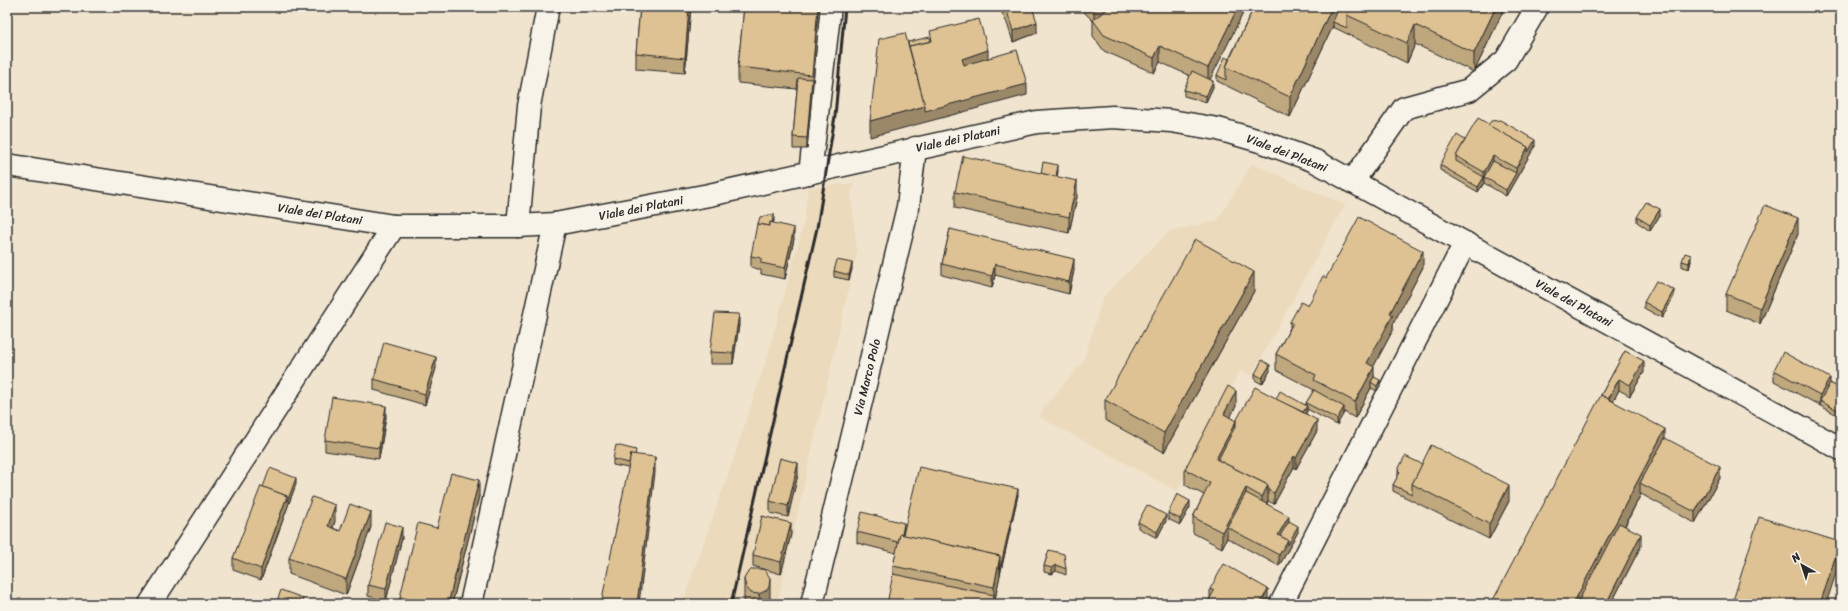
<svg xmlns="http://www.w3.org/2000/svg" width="1848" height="611" font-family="Sriracha,sans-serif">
<rect width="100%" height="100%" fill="#f0e4ce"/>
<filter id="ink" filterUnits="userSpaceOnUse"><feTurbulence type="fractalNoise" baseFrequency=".025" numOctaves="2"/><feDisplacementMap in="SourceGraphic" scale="8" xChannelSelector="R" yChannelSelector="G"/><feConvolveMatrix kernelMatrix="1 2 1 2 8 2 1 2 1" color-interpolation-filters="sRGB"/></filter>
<g filter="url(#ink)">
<!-- built -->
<g fill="#ebdabc">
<path d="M1252,164L1345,205L1251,376L1240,370L1177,491L1040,417L1045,406L1083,362L1103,297L1170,231L1217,221Z"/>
<path d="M854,183L851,194L857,252L777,604H682L733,460L769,351L804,222L808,188Z"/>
</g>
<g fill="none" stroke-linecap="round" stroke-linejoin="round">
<defs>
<g id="minor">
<path d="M7,165L394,226H518L555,224L709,195L1037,122L1113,117L1171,121L1218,129L1263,142L1315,161L1841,449"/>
<path d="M810,173L830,7"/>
<path d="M1352,182L1404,108L1469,90L1506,60L1537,7"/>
<path d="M518,226L529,106L548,7"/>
<path d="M150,604L394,226"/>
<path d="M471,604L555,224"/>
<path d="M812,604L908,207L915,148"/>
<path d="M1281,604L1465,243"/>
</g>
</defs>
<!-- minor casing -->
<use href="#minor" stroke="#2b2b2b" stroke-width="25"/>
<!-- minor -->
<use href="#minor" stroke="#f7f3e8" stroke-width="22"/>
<!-- rail -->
<path stroke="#2b2b2b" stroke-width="3" d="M731,604L817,228L835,116L845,7"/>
</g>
<!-- wall -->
<g fill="#bfa77e" stroke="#2b2b2b">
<path d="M640,7H691L685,73L636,69V53Z"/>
<path d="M744,7H820L807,149H793V137L797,89L738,83V67Z"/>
<path d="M999,7H1032L1037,33L1013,42L1007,23Z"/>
<path d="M1079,7H1108L1103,13L1110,7H1246L1210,79L1213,87L1206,102L1184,96V90L1190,76L1160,62L1154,73L1104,51L1093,36V21Z"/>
<path d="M1254,7H1505L1474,72L1415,44L1407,63L1333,27V26L1290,117L1217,81V75L1229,59Z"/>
<path d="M1488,125L1535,146L1506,196L1484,183L1478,192L1440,170V165L1465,140Z"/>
<path d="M1058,171L1057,177L1077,197L1069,233L955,208V192L1041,173Z"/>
<path d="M1660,215L1650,231L1637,222V217Z"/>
<path d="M774,220L773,223L794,239L785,279L761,274V270L751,267V256Z"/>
<path d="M950,229L1074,270L1069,294L995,275L992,288L942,275V264Z"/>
<path d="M1798,234L1760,324L1726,310V294Z"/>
<path d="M1682,261H1691L1689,269L1682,267Z"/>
<path d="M1423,267L1393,324V330L1373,367L1374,377L1380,386L1377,391L1371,388L1355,418L1344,412L1337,425L1307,409V411L1306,414L1317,431L1296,469L1294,467L1274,504L1268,501L1267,504L1289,521L1298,532L1279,566L1227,538L1222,548L1193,533V517L1204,495L1185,485V469L1236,406L1230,417L1236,421L1276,399L1306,405V403L1314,390L1276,370V354L1290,328V322L1308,306L1326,278Z"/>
<path d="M852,269L849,280L834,277V271Z"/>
<path d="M1254,291L1164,452L1105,420V400Z"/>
<path d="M1674,296L1662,318L1644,308V302Z"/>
<path d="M739,325L733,364H710V352Z"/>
<path d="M1625,351L1644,372L1630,396L1619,390L1613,401L1665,438L1720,478L1695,523L1641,494L1625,526L1641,546L1611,604L1601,395Z"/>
<path d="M436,368L425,405L374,390V379Z"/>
<path d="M1774,370L1830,383L1841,389V417L1774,381Z"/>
<path d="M1270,371L1262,384L1255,380V374Z"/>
<path d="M386,417L379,459L325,451V440Z"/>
<path d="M636,455L655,473L628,468L613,465V459Z"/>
<path d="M1422,464L1509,501L1489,539L1393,491V485L1398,476V470Z"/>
<path d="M798,474L788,517L770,513V501Z"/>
<path d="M296,484L261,580L233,570V558L263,487Z"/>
<path d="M1018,495L1000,575L994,604L893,574V566L896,553L857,543V532L904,529Z"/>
<path d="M479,496L452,604H400V597Z"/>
<path d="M1190,507L1180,525L1168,519V513Z"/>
<path d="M335,521L333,528L340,531L371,527L346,595L289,574V558Z"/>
<path d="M1166,521L1157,538L1138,528V522Z"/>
<path d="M791,534L781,574L753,566V555Z"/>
<path d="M402,538L386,601L368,596V585Z"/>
<path d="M1049,550L1066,569V575L1056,571L1052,574L1044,572V566Z"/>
<path d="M744,579L770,597V604H745L744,598Z"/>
<path d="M1210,589L1268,600L1266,604H1207L1210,598Z"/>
</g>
<!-- shaded-wall -->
<g fill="#9b8867" stroke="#2b2b2b">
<path d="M689,7H691L685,73V58Z"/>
<path d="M818,7H820L807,149V138Z"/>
<path d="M1094,7H1108L1094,22Z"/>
<path d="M1238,7H1246L1208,84V68Z"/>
<path d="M1332,7H1341L1333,22V26L1290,117V97Z"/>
<path d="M1496,7H1505L1474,72V53Z"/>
<path d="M1037,22V33L1013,42V31Z"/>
<path d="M1415,25V44L1407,63V43Z"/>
<path d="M1160,46V62L1154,73V58Z"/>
<path d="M988,50V62L962,70V59Z"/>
<path d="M1213,81V87L1206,102V96Z"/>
<path d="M1027,84V95L870,137V121L925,106Z"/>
<path d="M1535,140V146L1506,196V190L1516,173V168L1528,147Z"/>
<path d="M1493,156V167L1484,177V183L1478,192V187L1484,177V172Z"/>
<path d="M1058,165V171L1055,186V180Z"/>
<path d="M1077,181V197L1069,233V217Z"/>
<path d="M1660,209V215L1650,231V225Z"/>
<path d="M774,214V220L770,238V232Z"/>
<path d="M1798,218V234L1760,324V308Z"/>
<path d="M794,228V239L785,279V268Z"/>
<path d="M1423,251V267L1393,324V330L1367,379V363L1390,313Z"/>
<path d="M1691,255V261L1689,269V263Z"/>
<path d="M1074,259V270L1069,294V282Z"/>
<path d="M852,263V269L849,280V275Z"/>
<path d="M995,264V275L992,288V276Z"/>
<path d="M1254,272V291L1164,452V433Z"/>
<path d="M1674,290V296L1662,318V312Z"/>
<path d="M739,314V325L733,364V353Z"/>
<path d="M436,357V368L425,405V394Z"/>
<path d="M1644,361V372L1630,396V385Z"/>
<path d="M1270,365V371L1262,384V378Z"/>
<path d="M1374,367V383L1371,382V388L1355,418V402Z"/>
<path d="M1830,378V389L1820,401V406V395Z"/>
<path d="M1619,379V390L1605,417V406Z"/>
<path d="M1380,380V386L1377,391V386Z"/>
<path d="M1236,391V406L1224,430V414Z"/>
<path d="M386,406V417L379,459V448Z"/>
<path d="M1307,406V411L1301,422V416Z"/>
<path d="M1344,407V413L1337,425V419Z"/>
<path d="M1317,420V431L1296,469V458Z"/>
<path d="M1236,421V437L1221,466L1216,459Z"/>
<path d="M1665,429V449L1640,483V494H1641L1584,604H1573Z"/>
<path d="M1294,456V467L1274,504V493Z"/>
<path d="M655,457V473L639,604H637Z"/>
<path d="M798,463V474L788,517V506Z"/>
<path d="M1720,467V478L1695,523V512Z"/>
<path d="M296,478V484L261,580V569L287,496Z"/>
<path d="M479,480V496L452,604H448Z"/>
<path d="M1268,485V501L1262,513V497Z"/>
<path d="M1509,485V501L1489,539V524Z"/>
<path d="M1246,488V504L1227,527V538L1222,548V532Z"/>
<path d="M1018,489V495L1000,575V569Z"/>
<path d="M1190,501V507L1180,525V519Z"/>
<path d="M335,505V521L328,541V526Z"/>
<path d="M371,512V527L346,595V579Z"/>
<path d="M1166,515V521L1157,538V532Z"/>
<path d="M1289,516V527L1280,542L1278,535Z"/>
<path d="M791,523V534L781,574V562Z"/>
<path d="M904,523V534L900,542Z"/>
<path d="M1298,526V532L1279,566V555L1288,540Z"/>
<path d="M402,527V538L386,601V589Z"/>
<path d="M1641,534V546L1611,604H1606Z"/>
<path d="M1840,542V561L1826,604H1820Z"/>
<path d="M1000,556V575L994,604H992L994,595V587Z"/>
<path d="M1056,565V571L1052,574V568Z"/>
<path d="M770,578V604H759V594Z"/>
<path d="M1268,589V600L1266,604H1260Z"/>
</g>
<!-- building -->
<g fill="#dec293" stroke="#2b2b2b">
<path d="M640,7H689L685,58L636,53Z"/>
<path d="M744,7H818L812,75L738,67Z"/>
<path d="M1005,7H1032L1037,22L1013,31L1007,11Z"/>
<path d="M1110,7H1238L1208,68L1160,46L1154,58L1104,35L1093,20Z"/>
<path d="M1254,7H1332L1290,97L1226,67Z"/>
<path d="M1339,7H1350L1347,15V28L1333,22Z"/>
<path d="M1350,7H1496L1474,53L1415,25L1407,43L1347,15Z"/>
<path d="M979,19L988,50L962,59L964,65L1017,50L1027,84L925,111V106L909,46L932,41L930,31Z"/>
<path d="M905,33L925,106L870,121L879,39Z"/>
<path d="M930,37L931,41L909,46L908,42Z"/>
<path d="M1225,57L1229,59L1226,67V80L1217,75Z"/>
<path d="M1192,71L1213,81L1206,96L1184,90Z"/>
<path d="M798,78L812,79L807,138L793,137Z"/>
<path d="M1478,118L1528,147L1516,168L1493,156L1484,172L1456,156Z"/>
<path d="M1500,120L1535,140L1528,152V147L1488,125L1491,121Z"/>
<path d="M1457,135L1465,140L1456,156V161L1484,177L1478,187L1440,165Z"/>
<path d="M963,156L1077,181L1069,217L955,192Z"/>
<path d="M1493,161L1516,173L1506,190L1484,177Z"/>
<path d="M1043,162L1058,165L1056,177L1041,173Z"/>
<path d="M1646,202L1660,209L1650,225L1637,217Z"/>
<path d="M1765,205L1798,218L1760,308L1726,294Z"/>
<path d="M774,214L772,223L770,222V226L758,224L760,217Z"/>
<path d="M1359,217L1423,251L1390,313L1393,315L1367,363L1374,367L1355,402L1314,380L1316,375L1276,354L1293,323L1290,322L1301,302L1308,306L1323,276L1326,278Z"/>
<path d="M770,222L794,228L785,268L761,263V258L751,256L757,224L770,226Z"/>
<path d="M950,229L1074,259L1069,282L995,264L992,276L942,264Z"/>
<path d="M1195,239L1254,272L1164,433L1105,400Z"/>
<path d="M1685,253L1691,255L1689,263L1682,261Z"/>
<path d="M837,260L852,263L849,275L834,271Z"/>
<path d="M1656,281L1674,290L1662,312L1644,302Z"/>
<path d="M715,313L739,314L733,353L710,352Z"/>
<path d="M384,342L436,357L425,394L374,379Z"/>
<path d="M1625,351L1644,361L1630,385L1619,379L1608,399L1601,395Z"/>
<path d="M1783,352L1830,378L1820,395L1774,370Z"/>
<path d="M1262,360L1270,365L1262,378L1255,374Z"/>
<path d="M1374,377L1380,380L1377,386L1371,382Z"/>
<path d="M1830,383L1841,389V412L1820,401Z"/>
<path d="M1228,386L1236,391L1224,414L1236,421L1216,459L1268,485L1262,497L1246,488L1222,532L1193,517L1210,483L1185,469Z"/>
<path d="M1255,387L1317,420L1296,458L1294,456L1274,493L1268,490V485L1218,460L1236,425V421Z"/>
<path d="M1314,390L1344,407L1337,419L1306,403Z"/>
<path d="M1280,391L1307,406L1303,412L1276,399Z"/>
<path d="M1601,395L1665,429L1573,604H1491Z"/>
<path d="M332,397L386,406L379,448L325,440Z"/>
<path d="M1665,438L1720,467L1695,512L1640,483Z"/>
<path d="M616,445L636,450L635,455L631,454L629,463L613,459Z"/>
<path d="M1431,445L1509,485L1489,524L1412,484Z"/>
<path d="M631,454L655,457L637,604H601Z"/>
<path d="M1405,456L1422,464L1412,484V494L1393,485L1400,472L1398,470Z"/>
<path d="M780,458L798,463L788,506L770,501Z"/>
<path d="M919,467L1018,489L1000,569V556L903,535Z"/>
<path d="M270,468L296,478L287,502V496L263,487Z"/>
<path d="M451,473L479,480L448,604H428L400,597L418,523L437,528Z"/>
<path d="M261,486L287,496L261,569L233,558Z"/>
<path d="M1246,493L1289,516L1278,535L1288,540L1279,555L1227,527Z"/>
<path d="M1177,494L1190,501L1180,519L1168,513Z"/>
<path d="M312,497L335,505L328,526L340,531L350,504L371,512L346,579L289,558Z"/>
<path d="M1147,505L1166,515L1157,532L1138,522Z"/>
<path d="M862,512L904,523L902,535L900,534L898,542L857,532Z"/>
<path d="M762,516L791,523L781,562L753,555Z"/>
<path d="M1759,517L1840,542L1820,604H1732Z"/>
<path d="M1289,521L1298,526L1288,545V540L1280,536Z"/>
<path d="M385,522L402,527L386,589L368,585Z"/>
<path d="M1619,523L1641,534L1606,604H1577Z"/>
<path d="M900,534L1000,556L994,587L893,566Z"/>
<path d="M1049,550L1064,554L1066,569L1056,565L1052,568L1044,566Z"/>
<path d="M1224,564L1268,589L1260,604H1207L1214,591L1210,589Z"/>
<path d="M752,569H761L765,570L770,578L769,587L767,590L759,594L751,593L746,587L744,579L746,575Z"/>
<path d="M893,574L994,595L992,604H887Z"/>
<path d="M281,590L303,598L301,604H276Z"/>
</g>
</g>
<g text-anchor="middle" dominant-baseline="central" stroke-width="3.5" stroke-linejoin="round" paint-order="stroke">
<!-- street labels -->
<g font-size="12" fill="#2b2b2b" stroke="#f7f3e8">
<text transform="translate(958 139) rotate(-12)">Viale dei Platani</text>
<text transform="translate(1287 153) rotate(21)">Viale dei Platani</text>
<text transform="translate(641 208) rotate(-11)">Viale dei Platani</text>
<text transform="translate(320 214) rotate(9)">Viale dei Platani</text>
<text transform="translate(1574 303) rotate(29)">Viale dei Platani</text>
<text transform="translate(867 377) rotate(-76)">Via Marco Polo</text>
</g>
</g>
<!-- margin -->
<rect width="1848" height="611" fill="none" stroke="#f7f3e8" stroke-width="24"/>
<rect x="12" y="12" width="1824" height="587" fill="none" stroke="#2b2b2b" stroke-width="1.5" filter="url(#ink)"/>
<!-- north arrow -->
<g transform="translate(1802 565) rotate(321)" stroke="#f7f3e8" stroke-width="3" paint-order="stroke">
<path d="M0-3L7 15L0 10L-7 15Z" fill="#2b2b2b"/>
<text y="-6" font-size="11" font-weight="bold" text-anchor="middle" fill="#2b2b2b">N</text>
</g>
</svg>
